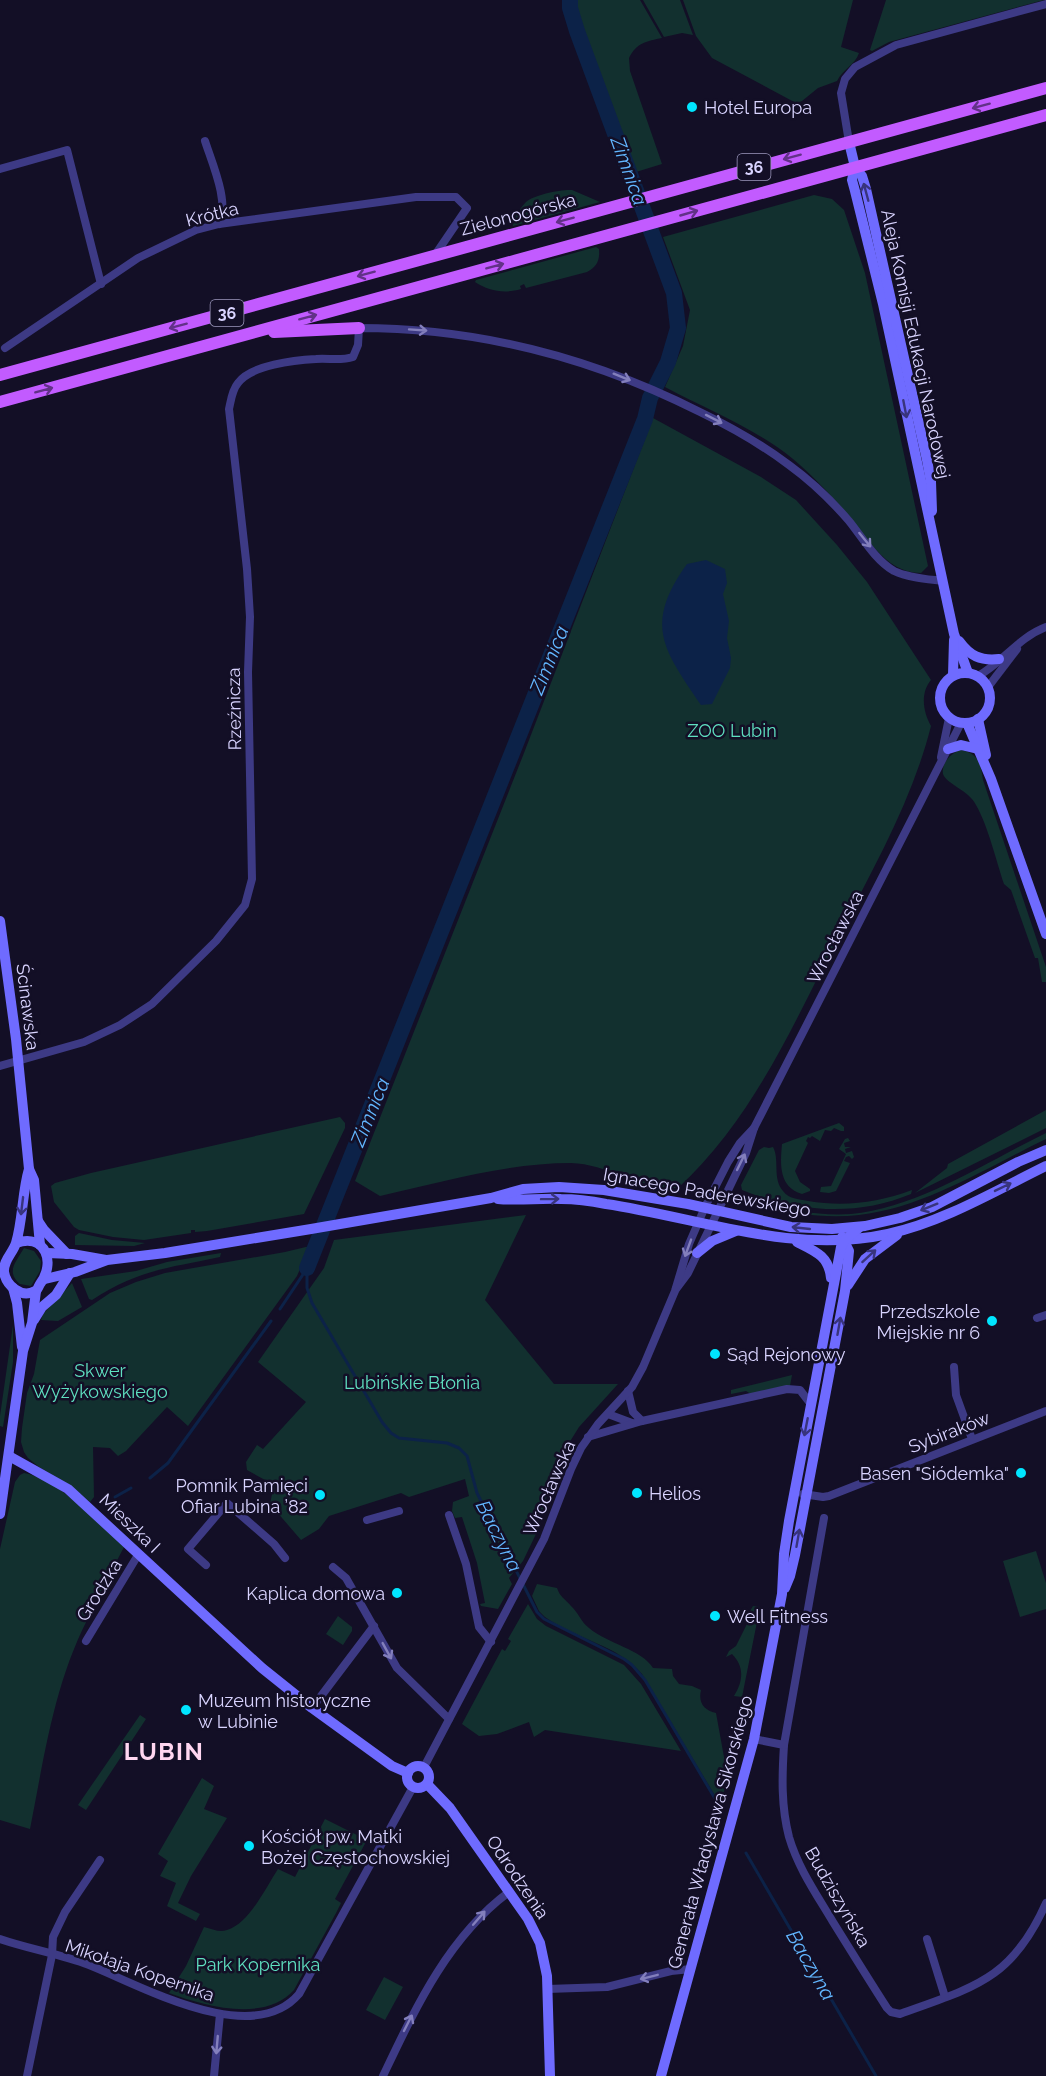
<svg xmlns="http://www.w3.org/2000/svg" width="1046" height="2076" font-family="Raleway,sans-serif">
<rect width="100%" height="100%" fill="#130f26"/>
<!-- green -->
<g fill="#12302f">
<path d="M575,0H640L662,38C647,41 636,43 629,58L630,71L662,164L636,172L581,30L575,8Z"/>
<path d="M643,0H680L693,35L682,33L664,37Z"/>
<path d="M683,0H853L841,47L859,53C855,65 843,69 837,81L818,88L802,101L796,103L712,58L696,36Z"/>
<path d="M886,0H1044L889,42L872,51L870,50Z"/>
<path d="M572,190L600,202L513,226L512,223C516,216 520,208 526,202C533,195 562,189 572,190Z"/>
<path d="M814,195L832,199L844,210L865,273L928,566L921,573C883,573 865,532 842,508C827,491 810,473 793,459C755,428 708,410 665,387L683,346L690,310L663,237Z"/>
<path d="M596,247L599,249C600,260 597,267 587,272L526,288L524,284L520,286L521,289C504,294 489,291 475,282L476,280Z"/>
<path d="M653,418L761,477L796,500L837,545L867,582L931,680C920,693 923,712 931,726C913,798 875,865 841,931C795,1021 754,1118 678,1188C641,1190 608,1164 571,1163C507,1163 442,1182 380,1196L355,1181L524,753Z"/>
<path d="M961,750C978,753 981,764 983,780L1046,967V985V982H1042L1038,958H1035L1011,890L1004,884C996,860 988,826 976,805C969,790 946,784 943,774C941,763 952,752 961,750Z"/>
<path d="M1046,1110V1128L915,1193L947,1168L948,1164Z"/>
<path d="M340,1117L345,1123V1128L304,1214L207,1231L195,1232V1230H191V1233L144,1240L113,1237L79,1230L74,1227L54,1202L51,1186L55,1183L91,1173Z"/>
<path d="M839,1123L844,1127V1131H841L834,1128L831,1131L825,1130L820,1141L812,1136L810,1138L808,1137L806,1141L808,1143L795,1171L800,1182L810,1189V1191L802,1194C779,1187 780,1165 782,1144Z"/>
<path d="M1046,1133V1139C988,1167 924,1208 859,1215C821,1219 786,1212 749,1205L755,1201C786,1210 818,1216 851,1214C918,1208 986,1162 1046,1133Z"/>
<path d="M845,1139L848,1138L850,1141L844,1143L845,1147H851L845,1149L846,1153L852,1151L854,1157L852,1159L849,1156L846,1157L844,1161L850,1163L836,1191L829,1193L820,1192L821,1187L831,1186L846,1154L839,1149Z"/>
<path d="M773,1147C780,1160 772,1178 783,1191C789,1199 798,1199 808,1201C844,1207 877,1203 912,1190L911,1194C856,1217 797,1212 742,1190L741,1185L759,1150L764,1147L769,1148Z"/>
<path d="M526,1215L485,1300L554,1384H618L579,1427L556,1464L536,1534L523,1561L509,1578L512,1584L498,1609L481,1606L480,1604L485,1603L477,1563L462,1517L455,1518L452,1511L453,1502L469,1496L465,1479L409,1497L401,1493L329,1516L319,1529L301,1540L270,1504L273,1489L265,1480L247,1470L246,1462L257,1445L263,1449L306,1402L258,1362L324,1268L334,1240Z"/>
<path d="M79,1233L112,1240L145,1243L134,1246L75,1245V1236Z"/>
<path d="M310,1246L297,1276L188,1426L167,1407L126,1451L118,1456L110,1448L93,1447L94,1497L90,1502L70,1485L39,1467L28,1458L24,1452L21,1442L22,1428L27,1393L34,1374L40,1340L110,1293L136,1282L165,1273L285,1252Z"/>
<path d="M24,1248L34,1251L41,1261L40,1271L31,1286L20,1284C5,1271 17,1261 24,1248Z"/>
<path d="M221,1253L220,1257C168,1268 138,1270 92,1300L89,1299L81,1279L136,1271L167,1262Z"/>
<path d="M72,1283L82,1307L58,1321L41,1320L43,1314Z"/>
<path d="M13,1325V1362L3,1427L0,1426V1416Z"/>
<path d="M792,1375L790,1386L751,1394L746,1391L731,1394V1390Z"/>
<path d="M24,1473C59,1479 98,1523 124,1547L97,1599L94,1598L90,1607L93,1609C55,1677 45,1753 30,1829L0,1820V1549L15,1482L20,1475Z"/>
<path d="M1036,1551L1046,1583V1609L1020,1617L1003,1561Z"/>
<path d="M537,1584L557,1588C560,1597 565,1599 571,1606C578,1612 581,1622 589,1628C608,1644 641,1649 653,1668L672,1669L673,1676L679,1684L692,1686L701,1690C698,1703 704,1710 716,1713L728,1779L720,1804L642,1674C617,1644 576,1640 545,1617L539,1611L532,1596Z"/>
<path d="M528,1604L537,1619L546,1626L624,1665L641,1684L681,1751L545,1730L534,1737L529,1722L497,1734L479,1736L462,1724L502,1649L505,1651L511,1641L508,1639Z"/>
<path d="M753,1606L760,1607L742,1697L734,1696C743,1682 745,1667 732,1654L726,1657L729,1651L736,1646L748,1622L746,1618Z"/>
<path d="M338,1616L352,1627V1631L343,1645L326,1634Z"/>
<path d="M140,1715L146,1719L86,1810L78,1805Z"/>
<path d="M202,1778L214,1786L204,1809L227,1818L191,1876L178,1903L200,1914L196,1921L167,1906L176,1883L160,1876L168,1861L158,1854Z"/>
<path d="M325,1819L367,1840L335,1899L341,1903L336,1913L294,1990C265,2023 204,2006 169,1993L186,1966L204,1927C212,1929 220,1933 227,1930C249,1924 266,1887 278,1869L295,1877Z"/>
<path d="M384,1977L403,1987L385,2020L366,2010Z"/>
</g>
<!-- water -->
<path fill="#0c2248" d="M706,560L725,569L727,583L723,594L729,621L727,638L731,658L730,668L712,704L701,705C664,650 643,625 687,564Z"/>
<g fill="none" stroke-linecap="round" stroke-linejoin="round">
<!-- stream -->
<g stroke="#0c2248" stroke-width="3">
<path d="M307,1268V1288L312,1303L382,1422L391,1433L399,1438L447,1443L459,1448L467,1456L477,1493L537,1612L544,1619L624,1659L632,1665L645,1680L717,1802"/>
<path d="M280,1309L306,1270"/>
<path d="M150,1478L168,1463L271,1321"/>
<path d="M115,1497L131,1488"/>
<path d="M746,1853L876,2076"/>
</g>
<!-- river -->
<path stroke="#0c2248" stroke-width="16" d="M307,1268L645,419L650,398L668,362L678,328L674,293L577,31L570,8V0"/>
<!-- street -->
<g stroke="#3d3a85" stroke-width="8">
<path d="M205,141C212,163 230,203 219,224"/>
<path d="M849,142L841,93L845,79L855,67L896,45L1046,4"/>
<path d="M0,169L67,150L101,284"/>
<path d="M5,348L138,258L196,230L219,224L416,197H456L467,208L435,255"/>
<path d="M978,676C1002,663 1019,637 1046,627"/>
<path d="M988,687L1017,649"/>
<path d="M941,757L949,718"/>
<path d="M0,1066L84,1042L120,1025L152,1004L216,941L245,905L252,879L248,672L250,617L247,569L229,409C231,400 232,390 238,383C251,365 295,360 316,359C329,358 341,361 353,357L358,345L359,328C479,328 593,358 700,412C731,427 761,444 789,465C811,481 831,500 849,521C862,537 875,560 894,571C909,578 927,579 943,581"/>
<path d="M676,1289L688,1273L746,1153L754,1128L961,723"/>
<path d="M1037,1318L1046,1315"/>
<path d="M954,1367L956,1395L972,1439"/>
<path d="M628,1391L633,1412L642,1421"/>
<path d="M608,1414L632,1423"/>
<path d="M588,1437L642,1421L787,1389L800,1390L810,1403"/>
<path d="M803,1494L823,1497L829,1496L1046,1411"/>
<path d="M449,1515L466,1564L479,1627L491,1642"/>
<path d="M824,1518L784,1745C782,1776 781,1806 789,1837C798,1868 817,1895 833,1922C851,1951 869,1980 887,2008L891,2012L900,2014C974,1987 1012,1980 1046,1903"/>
<path d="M367,1520L399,1511"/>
<path d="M206,1565L188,1549L227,1503L274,1544L285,1558"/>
<path d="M333,1567L346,1578L397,1668L449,1719"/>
<path d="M86,1641L138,1555"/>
<path d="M312,1708L374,1626"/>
<path d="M754,1739L784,1745"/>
<path d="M424,1767L544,1539L571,1469L581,1448L598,1424L632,1387L643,1367L675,1291L689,1244L705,1207L728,1162L740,1143L754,1128"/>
<path d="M0,1939C29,1949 60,1954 89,1965C142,1986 252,2049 299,1994L413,1787"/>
<path d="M927,1939L945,1997"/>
<path d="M547,1989L607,1987L671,1971L691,1969"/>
<path d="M27,2076L52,1955L53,1937L65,1912L100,1860"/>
<path d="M214,2076L220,2014"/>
<path d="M383,2076C415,2009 448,1937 509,1892"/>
</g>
<!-- secondary -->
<g stroke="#6f6bff" stroke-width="10">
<path d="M849,142L855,167L852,180L855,191L883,304L954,634L968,673"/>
<path d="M855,167L862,176L866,189L927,460L931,482L932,511"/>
<path d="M959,641C970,656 980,661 999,659"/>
<circle cx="965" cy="698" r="25"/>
<path d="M953,675L954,640"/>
<path d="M978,719L986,755"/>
<path d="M967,723L991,779L1046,934"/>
<path d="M948,749L961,745L978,749"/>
<path d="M0,921L16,1039L29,1169C22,1193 23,1219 16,1243C13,1253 3,1260 4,1272C6,1285 21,1299 35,1291C38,1290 38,1287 40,1284C56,1263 46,1233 16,1243"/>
<path d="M29,1169L34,1180L40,1245"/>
<path d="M498,1199C519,1201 540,1198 561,1199C576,1199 591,1201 606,1204C700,1218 792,1255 888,1234C943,1222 995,1191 1046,1166"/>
<path d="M38,1221L44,1230L67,1254"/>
<path d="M797,1242C815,1251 829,1256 831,1278"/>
<path d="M47,1253L72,1254L106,1260"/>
<path d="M697,1253L712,1241L736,1231"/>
<path d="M45,1279L75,1272L107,1260L165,1253L311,1229L491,1198L523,1189L559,1187L604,1190L688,1204L791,1227L832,1229L865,1226L900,1218L932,1207L1018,1162L1046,1150"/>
<path d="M848,1285L865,1259L897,1235"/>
<path d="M13,1288L17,1303L22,1347"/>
<path d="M34,1320L42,1307L56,1295L70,1273"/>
<path d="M9,1456L68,1489L262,1668L312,1708L392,1766L408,1773"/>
<path d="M0,1514L23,1351L32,1323L36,1291"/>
<path d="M785,1588L790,1576L795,1555L845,1291L849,1251L842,1237"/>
<circle cx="418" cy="1777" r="11"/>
<path d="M427,1784L450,1808L528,1919L540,1943L547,1976L550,2076"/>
<path d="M661,2076L754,1739L782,1594L784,1554L789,1521L841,1247L845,1240L860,1227"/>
</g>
<!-- primary -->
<g stroke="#c25bff" stroke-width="12">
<path d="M274,332L359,328"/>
<path d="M0,375L1046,88"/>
<path d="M0,402L1046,115"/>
</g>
</g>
<!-- one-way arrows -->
<defs><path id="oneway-shaft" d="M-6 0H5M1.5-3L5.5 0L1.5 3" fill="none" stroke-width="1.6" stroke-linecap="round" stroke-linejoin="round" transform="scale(1.5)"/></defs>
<g stroke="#623188">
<use href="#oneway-shaft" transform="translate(981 106) rotate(165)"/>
<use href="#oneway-shaft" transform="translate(792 157) rotate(165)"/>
<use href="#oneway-shaft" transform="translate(689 213) rotate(-16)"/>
<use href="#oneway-shaft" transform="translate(565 220) rotate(165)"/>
<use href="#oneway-shaft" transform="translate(495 266) rotate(-15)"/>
<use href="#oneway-shaft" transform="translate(366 274) rotate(165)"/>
<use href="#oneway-shaft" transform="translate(308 317) rotate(-15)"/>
<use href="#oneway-shaft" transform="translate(178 326) rotate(165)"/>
<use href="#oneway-shaft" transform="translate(44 390) rotate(-15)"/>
</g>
<g stroke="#38347d">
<use href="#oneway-shaft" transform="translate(866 192) rotate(-105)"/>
<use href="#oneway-shaft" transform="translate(905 409) rotate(79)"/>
<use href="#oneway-shaft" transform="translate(1003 1187) rotate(-26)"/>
<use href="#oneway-shaft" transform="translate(550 1199) rotate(-1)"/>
<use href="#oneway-shaft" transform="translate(22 1206) rotate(97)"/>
<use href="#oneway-shaft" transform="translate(929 1207) rotate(158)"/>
<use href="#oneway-shaft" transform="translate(801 1228) rotate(-174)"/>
<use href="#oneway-shaft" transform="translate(869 1256) rotate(-42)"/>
<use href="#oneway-shaft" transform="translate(839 1326) rotate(-80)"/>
<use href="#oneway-shaft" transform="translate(806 1427) rotate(101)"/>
<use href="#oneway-shaft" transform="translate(798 1538) rotate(-80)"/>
</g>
<g stroke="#837fbc">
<use href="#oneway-shaft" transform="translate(418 330) rotate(4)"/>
<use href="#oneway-shaft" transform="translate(622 377) rotate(22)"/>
<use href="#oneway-shaft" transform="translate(714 419) rotate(27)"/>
<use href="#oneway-shaft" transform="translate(865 540) rotate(51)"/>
<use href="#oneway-shaft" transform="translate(741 1162) rotate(-64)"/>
<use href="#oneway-shaft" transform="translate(688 1248) rotate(110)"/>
<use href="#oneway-shaft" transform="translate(387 1651) rotate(61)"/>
<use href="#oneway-shaft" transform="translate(479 1918) rotate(-49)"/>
<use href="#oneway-shaft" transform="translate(649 1977) rotate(166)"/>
<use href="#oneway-shaft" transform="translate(408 2023) rotate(-63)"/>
<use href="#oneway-shaft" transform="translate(217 2045) rotate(95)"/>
</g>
<!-- markers -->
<g fill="#00e5ff" stroke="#130f26" stroke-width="2">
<circle cx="692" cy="107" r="6"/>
<circle cx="992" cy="1321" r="6"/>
<circle cx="715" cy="1354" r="6"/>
<circle cx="1021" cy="1473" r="6"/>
<circle cx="637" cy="1493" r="6"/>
<circle cx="320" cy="1495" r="6"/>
<circle cx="397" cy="1593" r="6"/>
<circle cx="715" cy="1616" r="6"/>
<circle cx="186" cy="1710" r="6"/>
<circle cx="249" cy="1846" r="6"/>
</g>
<g text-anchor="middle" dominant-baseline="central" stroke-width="5" stroke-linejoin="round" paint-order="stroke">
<!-- shield labels -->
<g fill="#130f26" stroke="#9e99be" stroke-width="1.5">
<rect x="737.5" y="154" width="33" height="26" rx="4.5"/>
<rect x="210.5" y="300" width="33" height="26" rx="4.5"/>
</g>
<g font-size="16" font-weight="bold" fill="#d9d4ff">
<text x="754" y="167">36</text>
<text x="227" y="313">36</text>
</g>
<!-- poi labels -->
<g font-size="18" fill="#d9d4ff" stroke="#130f26" text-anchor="start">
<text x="704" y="107">Hotel Europa</text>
<text x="980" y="1311" text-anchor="end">Przedszkole<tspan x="980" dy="21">Miejskie nr 6</tspan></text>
<text x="727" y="1354">Sąd Rejonowy</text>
<text x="1009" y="1473" text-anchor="end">Basen "Siódemka"</text>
<text x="308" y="1485" text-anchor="end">Pomnik Pamięci<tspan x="308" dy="21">Ofiar Lubina ’82</tspan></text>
<text x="649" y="1493">Helios</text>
<text x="385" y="1593" text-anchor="end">Kaplica domowa</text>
<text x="727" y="1616">Well Fitness</text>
<text x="198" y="1700">Muzeum historyczne<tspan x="198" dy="21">w Lubinie</tspan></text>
<text x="261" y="1836">Kościół pw. Matki<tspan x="261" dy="21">Bożej Częstochowskiej</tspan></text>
</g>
<!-- street labels -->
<g font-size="18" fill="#d9d4ff" stroke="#130f26">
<text transform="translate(212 214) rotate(-14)">Krótka</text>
<text transform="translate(518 214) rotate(-15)">Zielonogórska</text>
<text transform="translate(916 344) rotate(78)">Aleja Komisji Edukacji Narodowej</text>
<text transform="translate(234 709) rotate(-91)">Rzeźnicza</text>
<text transform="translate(835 937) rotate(-63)">Wrocławska</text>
<text transform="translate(28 1007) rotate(83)">Ścinawska</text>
<text transform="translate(707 1192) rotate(10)">Ignacego Paderewskiego</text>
<text transform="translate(949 1432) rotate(-21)">Sybiraków</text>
<text transform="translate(549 1488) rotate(-66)">Wrocławska</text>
<text transform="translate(130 1523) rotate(44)">Mieszka I</text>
<text transform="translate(99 1590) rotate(-58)">Grodzka</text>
<text transform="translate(710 1832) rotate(-75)">Generała Władysława Sikorskiego</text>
<text transform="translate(518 1877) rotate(56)">Odrodzenia</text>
<text transform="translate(838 1897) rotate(60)">Budziszyńska</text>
<text transform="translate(140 1970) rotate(19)">Mikołaja Kopernika</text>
</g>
<!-- park labels -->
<g font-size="18" fill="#5fe0c0" stroke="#130f26">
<text x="732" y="730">ZOO Lubin</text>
<text x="100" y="1370">Skwer<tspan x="100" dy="21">Wyżykowskiego</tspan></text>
<text x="412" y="1382">Lubińskie Błonia</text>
<text x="258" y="1964">Park Kopernika</text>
</g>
<!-- water labels -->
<g font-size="20" font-style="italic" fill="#62b6ff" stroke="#130f26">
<text transform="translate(629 171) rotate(70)">Zimnica</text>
<text transform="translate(549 660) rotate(-68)">Zimnica</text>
<text transform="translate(370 1112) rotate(-68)">Zimnica</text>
<text transform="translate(499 1536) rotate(63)">Baczyna</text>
<text transform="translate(811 1965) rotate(60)">Baczyna</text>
</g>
<!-- district labels -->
<g font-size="24" font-weight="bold" letter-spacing="1.5" fill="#ffd6f0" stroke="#130f26">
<text x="164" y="1751">LUBIN</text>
</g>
</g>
</svg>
